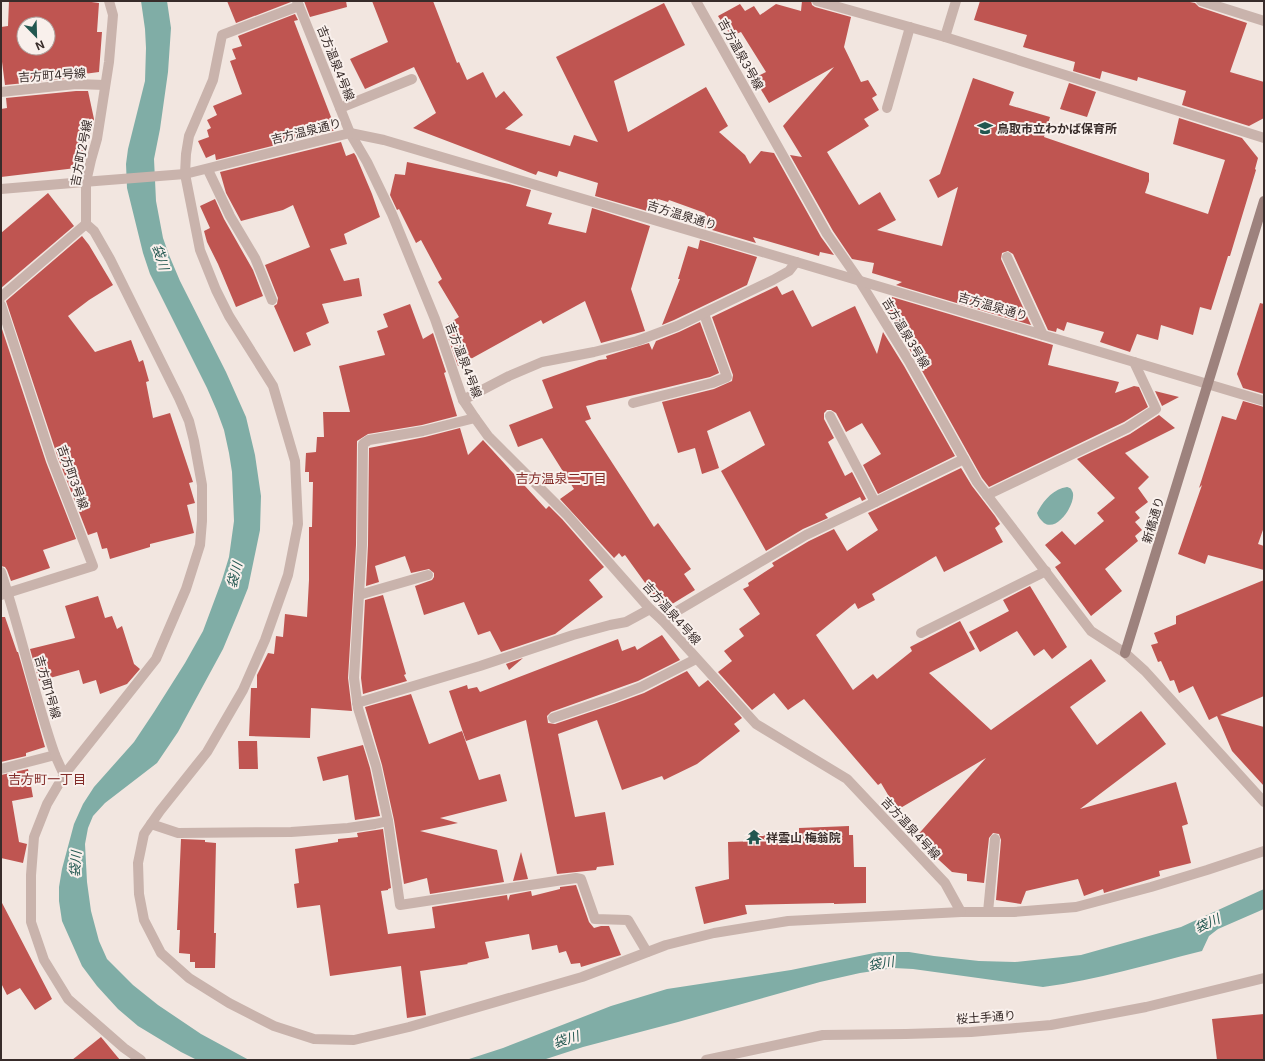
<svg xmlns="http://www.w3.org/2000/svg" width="1265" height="1061" font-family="Inter,'Noto Sans JP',sans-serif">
<rect width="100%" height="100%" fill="#f2e6e0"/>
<!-- water -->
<g fill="#80ada6">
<path d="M141,1H167L171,28L168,72L160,129L154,159L156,201L163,238L169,255L180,281L226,372L246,417L255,455L261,496L260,530L248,588L238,613L223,649L178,732L157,763L105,803L93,816L88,828L85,844L87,882L91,911L99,941L107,959L133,985L158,1005L201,1034L249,1060H197L181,1052L138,1026L118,1009L97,986L82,966L62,921L59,901V887L62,869L74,824L83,804L94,787L134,742L154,712L185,663L203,631L222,580L229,557L234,521L232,472L229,453L224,430L217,411L207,388L150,274L143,253L127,188L126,164L128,149L145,81L146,48L145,29Z"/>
<path d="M1067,487C1070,488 1071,488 1072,491C1078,499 1059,533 1044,523C1041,520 1038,517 1037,513C1043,501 1053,489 1067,487Z"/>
<path d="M1264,889V909L1218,929L1209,936L1202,951C1149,964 1097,980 1043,987L913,969L894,968L860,973L820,982L678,1022L583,1047L543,1060H466L503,1048L611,1006L667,989L791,970L879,952H909L934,956L979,961L1015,962L1081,955L1181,927Z"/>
</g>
<!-- building -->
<g fill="#bf5551" fill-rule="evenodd">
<path d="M9,1H84L99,3L97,32H102L99,72L84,74L85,78H75L5,85L1,54V27L8,26ZM24,24H48V48H24Z"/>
<path d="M227,1H291V2L236,23Z"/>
<path d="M304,1H346L347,7L310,17Z"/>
<path d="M372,1H433L457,63L459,62L467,80L483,72L496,98L504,91L523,115L505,129L570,146L574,135L598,142L556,57L664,3L685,45L614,81L628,132L706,87L728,126L719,132L745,155L750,164L761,151L774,153L821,237L834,255L820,252L819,256L753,237L756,243L702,227L705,213L669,200L668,202L658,199L654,213L595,196L598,183L559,171L557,177L538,171L536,175L413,128L436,113L414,67L365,89L350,59L388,42Z"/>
<path d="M802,1H811L812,5L815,7L851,17L844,47L861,82L868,80L877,95L872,98L879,110L864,119L869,126L827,152L859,205L880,192L896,220L877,230L942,246L958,187L938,198L929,180L940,174L973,78L1014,92L1009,105L1050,117L1044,137L1149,173V181L1145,193L1208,214L1225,160L1173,144L1179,118L1242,138L1258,158L1255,169L1256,170L1230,256H1228L1211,310L1200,307L1193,335L1161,325L1158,340L1137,334L1130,352L1100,342L1104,332L1067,322L1064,331L1057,328L1056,332L1048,330L1013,254L1008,251L1002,253L1001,259L1031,325L896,285L902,282L872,273L874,263L852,259L833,231L790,155L802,157L783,126L834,67L769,103L754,78L766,72L741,32L731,36L718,16L740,4L745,11L754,6L760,15L776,4L801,11Z"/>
<path d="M980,1H1185L1195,3L1199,7L1247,23L1230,72L1264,82V118L1249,126L1182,105L1186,91L1138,77L1137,81L1102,71L1100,79L1073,71L1075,62L1023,47L1027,35L974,20Z"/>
<path d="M295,14L298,20L294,21L336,130L216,160L215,154L206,158L198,141L209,137L207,130L211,128L207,120L217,115L213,106L242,94L230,61L236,59L232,49L242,46L238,36Z"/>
<path d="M1069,83L1096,92L1087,117L1060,109Z"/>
<path d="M76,91H88L94,119L92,129L76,168L1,177V109L7,108L6,98Z"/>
<path d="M341,142L346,156L354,153L356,156L372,194L380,217L344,234L347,244L330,249L344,281L359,278L362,296L322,304L329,323L306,333L311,345L294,352L274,306L277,304L278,298L265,265L310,247L293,205L283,210L241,221L226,193L220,172Z"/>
<path d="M407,162L509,184L531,190L526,206L552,213L548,224L586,233L592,208L650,226L631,289L645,331L601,343L585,301L543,324L541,320L458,366L444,326L459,317L438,282L442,279L421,240L416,243L399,209L397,210L390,195L395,174L405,175Z"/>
<path d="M48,193L74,226L1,288V233Z"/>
<path d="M215,199L224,219L253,270L263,296L236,307L218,264L207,242L204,231L210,228L200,206Z"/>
<path d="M82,236L89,245L113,285L89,300L68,316L95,352L131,340L139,362L143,360L149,381L146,382L153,418L170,413L193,482L189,483L195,503L187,505L194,533L150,544V547L110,559L107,548L102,549L97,532L88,535L58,458L6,301Z"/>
<path d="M700,240L757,257L747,285L674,320L662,325L680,279H678L688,246L698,249Z"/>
<path d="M777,286L782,295L793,290L812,327L855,306L877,354L883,332L904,366L955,456L878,494L863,465L881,454L862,423L846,432L836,413L831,410H827L824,413V419L834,438L828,442L845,476L852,472L866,499L862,501L860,497L825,514L828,518L803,529L766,551L721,471L765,445L750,411L707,431L719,468L702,474L695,448L678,453L662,402L714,389L732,381L733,375L712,317Z"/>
<path d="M892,297L1053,345L1048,365L1119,382L1115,393L1134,386L1139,387L1148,407L1124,422L989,487L982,478L916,360L888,314Z"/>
<path d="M1260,303L1264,304V394L1243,388L1237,374Z"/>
<path d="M410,304L423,339L433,333L446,372L444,373L457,416L422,425L368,434L357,441L356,545L348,678L352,711L311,708L310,738L249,736L251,688H257V675L268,653L274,654L276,636L283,637L285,614L307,617L309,580V527H312L313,482H309V472H305L306,453L316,452L317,437H324L323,412H350L339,366L385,355L377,331L388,327L383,314Z"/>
<path d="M700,322L719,373L710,377L656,390L586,406L591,419L585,421L654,527L658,523L691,569L684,574L695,590L664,609L625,555L622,557L619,553L614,558L560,499L574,489L542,438L518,447L509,425L553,408L542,380L599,360L607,359L606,356L649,343L652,350L656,341L679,332Z"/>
<path d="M1,326L46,462L76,539L43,550L50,568L11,581L7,570L5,567L1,566Z"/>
<path d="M1155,391L1179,397L1162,406Z"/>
<path d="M1243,401L1264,407V527L1258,544L1264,546V570L1208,555L1205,564L1178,554L1202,485L1199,488L1222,416L1236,420Z"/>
<path d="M1159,415L1175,428L1125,453L1149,477L1138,488L1148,502L1135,512L1140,518L1135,522L1142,530L1135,536L1138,541L1105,569L1122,591L1091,616L1055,567L1061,563L1045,545L1062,531L1075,545L1104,521L1097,513L1115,498L1077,459L1130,434Z"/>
<path d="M460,428L468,455L483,440L546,509L549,506L562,519L604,567L589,580L603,597L555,634L501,652L490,631L478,635L464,602L424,615L415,586L432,580L434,577V573L429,569L411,573L405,556L375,566L379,582L366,586L368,545L369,448L425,437Z"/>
<path d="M961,468L972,486L995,516L1000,524L995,528L1003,542L944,572L936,556L872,594L875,600L858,609L855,603L816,635L853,690L873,674L877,679L912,651L910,647L960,621L975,649L929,673L991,730L1091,659L1106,681L1070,707L1097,745L1141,711L1166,744L1080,809L1176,782L1188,824L1182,826L1191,863L1159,871L1160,876L1104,893L1103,889L1084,896L1078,879L1026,891L1021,904L996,900L1001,840L999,834L993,833L989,838L984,883L967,881V874L952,872L915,838L986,758L897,810L881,783L878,785L804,699L788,710L774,693L752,710L718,672L732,661L724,651L744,636L739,629L760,614L743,589L749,586L748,583L774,566L772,563L809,541L834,529L847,551L878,530L868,513Z"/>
<path d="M1264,580V696L1220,715L1264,727V786L1232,751L1217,716L1209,720L1193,686L1179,693L1174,680L1170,681L1161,661L1158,662L1151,645L1158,643L1154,633L1176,624V616Z"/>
<path d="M1030,586L1067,647L1052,659L1044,649L1034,656L1017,631L980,652L969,632L1009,611L1003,600Z"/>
<path d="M383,595L406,674L404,675L407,681L363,694L361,678L365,600Z"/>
<path d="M98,596L105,618L112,616L117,629L122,626L134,664L140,669L127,684L100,694L96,680L83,684L79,670L39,681L30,649L75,638L65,606Z"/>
<path d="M1,617H5L17,652H18L45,747L26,753V756L1,762Z"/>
<path d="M662,635L680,660L638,681L551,712L547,716L548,723L555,724L614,704L644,693L687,671L699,687L708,680L742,718L734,724L740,731L697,764L664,780L662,776L622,790L597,720L558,734L575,817L605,812L614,865L597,867L596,870L557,874L526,720L466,741L449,691L467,685L468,689L477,687L480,692L618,639L622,651L635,646L637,650Z"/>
<path d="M523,658L509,670L506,664Z"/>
<path d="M411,694L429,744L462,731L479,780L500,774L507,801L440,818L458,823L420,831L497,850L504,882L430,894L427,878L404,884L394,820L382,765L365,707Z"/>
<path d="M238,741H257L258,769H239Z"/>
<path d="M363,745L370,768L380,816L355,820L348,775L323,781L317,757Z"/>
<path d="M28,769L33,797L12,801L19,842L27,844L23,863L1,858V775Z"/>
<path d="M849,826V835H853L854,867H866V903L834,904V903L745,905L747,914L704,924L695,887L729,879L728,842L758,841V835L799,834V828Z"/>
<path d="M383,829L391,888L388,889V890L381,891L388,934L435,928L432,907L507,895L508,901L510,895L531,891L532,896L560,889V887L576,885L589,922L594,928L601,926H609L621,955L581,967L580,963L571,964L566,951L559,953L557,945L532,950L529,934L485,942L489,958L467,963L468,964L420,971L426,1015L407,1018L401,966L330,976L320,905L297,908L294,884L299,883L295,849L338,842V839L358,837L357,833Z"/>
<path d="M181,839L205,840V842L216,843L214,933H216L215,968H195V962H190V954L179,953L180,930H177Z"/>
<path d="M521,852L528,879L513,881Z"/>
<path d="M1,901L52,999L35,1010L20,988L7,995L1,983Z"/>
<path d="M1264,1014V1060H1217L1212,1019Z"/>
<path d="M101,1037L120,1060H72Z"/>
</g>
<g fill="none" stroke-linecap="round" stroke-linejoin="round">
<!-- lane -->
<g stroke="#c9b3ac" stroke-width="10">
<path d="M340,108L412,79"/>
<path d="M887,108L910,27"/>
<path d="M208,170L230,216L255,258L272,300"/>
<path d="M185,174L186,154L189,136L213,80L222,35L299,6"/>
<path d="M1007,257L1043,335"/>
<path d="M633,403L712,383L727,377L704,314"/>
<path d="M830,416L875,502"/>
<path d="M987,495L1127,428L1156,409L1134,362"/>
<path d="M359,595L428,575"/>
<path d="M921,633L1046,571"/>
<path d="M553,718L612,698L641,687L696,659"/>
<path d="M151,824L178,833L291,832L348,828L375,824L388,821"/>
<path d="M988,912L995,839"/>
</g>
<!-- street -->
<g stroke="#c9b3ac" stroke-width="10">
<path d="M297,1L350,133L367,162L392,214L435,319L463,400L475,418L488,436L567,515L650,609L662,620L756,724L847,779L945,883L961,912H1014L1076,907L1151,887L1207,870L1264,851"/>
<path d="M696,1L827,234L859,280L910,363L977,482L1091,631L1125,653L1145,671L1264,802"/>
<path d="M817,1L945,37L1264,138"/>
<path d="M1201,1L1264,21"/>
<path d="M945,37L956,1"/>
<path d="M1,92L76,84L105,85"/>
<path d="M185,174L200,250L216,290L229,316L273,386L295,461L298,524L288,575L265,640L243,690L207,752L160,811L144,834L138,863L139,894L144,920L161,953L189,978L229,1003L274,1026L314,1039L354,1040L409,1027L582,977L666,945L714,933L788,921L961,912"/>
<path d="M1,189L96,181L185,174L350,133L384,140L1134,362L1264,401"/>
<path d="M86,224L94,231L110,259L179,398L189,421L194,441L202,485V521L200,545L186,589L156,659L64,775L47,804L34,837L31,875V922L44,960L68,999L124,1048L141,1060"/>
<path d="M1,297L86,224V182L91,160L97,139L109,62L113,15L109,1"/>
<path d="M1,305L52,460L93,566L1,595"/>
<path d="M463,400L509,376L542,362L594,352L637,341L677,326L773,280L789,271L796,262"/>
<path d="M475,418L423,431L369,440L363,444L362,545L354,678L358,708L376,766L388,821L400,905L576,878L581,879L595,919L628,920L647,952"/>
<path d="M1,572C21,632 34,695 55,755L1,769"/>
<path d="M662,620L806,535L863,508L964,459"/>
<path d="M357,703L480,666L573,635L610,625L626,622L650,609"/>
<path d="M55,755L64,775"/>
<path d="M706,1060L823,1035L906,1034L971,1032L1051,1025L1146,1007L1264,978"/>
</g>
<!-- secondary -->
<path stroke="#9d827d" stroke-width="10" d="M1125,653L1264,201"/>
</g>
<!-- icons -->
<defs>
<symbol id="school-bare" viewBox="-9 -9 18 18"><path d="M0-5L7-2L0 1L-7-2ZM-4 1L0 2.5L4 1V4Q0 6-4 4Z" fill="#225750" stroke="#f9f0ec" stroke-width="2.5" paint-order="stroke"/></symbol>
<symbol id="temple-bare" viewBox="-9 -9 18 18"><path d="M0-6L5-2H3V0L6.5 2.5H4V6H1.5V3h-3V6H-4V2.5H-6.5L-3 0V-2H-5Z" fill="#225750" stroke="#f9f0ec" stroke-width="2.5" paint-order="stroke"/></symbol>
</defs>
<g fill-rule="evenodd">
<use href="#school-bare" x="974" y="117" width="22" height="22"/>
<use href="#temple-bare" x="743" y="826" width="22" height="22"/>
</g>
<g text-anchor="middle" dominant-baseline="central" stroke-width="4" stroke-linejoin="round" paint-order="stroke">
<!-- street labels -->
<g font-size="12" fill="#382c2a" stroke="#f9f0ec">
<text transform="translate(741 54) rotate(61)">吉方温泉3号線</text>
<text transform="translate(336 63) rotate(68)">吉方温泉4号線</text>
<text transform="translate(52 75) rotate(-4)">吉方町4号線</text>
<text transform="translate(306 131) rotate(-14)">吉方温泉通り</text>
<text transform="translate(81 153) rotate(-79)">吉方町2号線</text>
<text transform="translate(682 215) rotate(17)">吉方温泉通り</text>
<text transform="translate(993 306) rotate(16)">吉方温泉通り</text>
<text transform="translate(906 333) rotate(59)">吉方温泉3号線</text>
<text transform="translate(464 360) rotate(69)">吉方温泉4号線</text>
<text transform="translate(73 477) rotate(70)">吉方町3号線</text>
<text transform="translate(1153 520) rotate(-73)">新橋通り</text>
<text transform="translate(672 613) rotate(48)">吉方温泉4号線</text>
<text transform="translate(48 687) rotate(74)">吉方町1号線</text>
<text transform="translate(911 828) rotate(47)">吉方温泉4号線</text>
<text transform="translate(986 1017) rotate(-4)">桜土手通り</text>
</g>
<!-- poi labels -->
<g font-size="12" font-weight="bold" fill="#382c2a" stroke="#f9f0ec" text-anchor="start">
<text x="997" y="128">鳥取市立わかば保育所</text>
<text x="766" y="837">祥雲山 梅翁院</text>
</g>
<!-- water labels -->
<g font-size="13" font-style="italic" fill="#225750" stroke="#f9f0ec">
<text transform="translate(161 257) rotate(73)">袋川</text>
<text transform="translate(234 575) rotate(-75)">袋川</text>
<text transform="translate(75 864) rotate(-86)">袋川</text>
<text transform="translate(1207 923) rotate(-24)">袋川</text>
<text transform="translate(881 963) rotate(-9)">袋川</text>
<text transform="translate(566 1039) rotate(-17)">袋川</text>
</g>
<!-- neighbourhood labels -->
<g font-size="13" fill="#822b28" stroke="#f9f0ec">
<text x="561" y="478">吉方温泉二丁目</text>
<text x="47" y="779">吉方町一丁目</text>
</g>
</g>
<!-- border -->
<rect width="1265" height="1061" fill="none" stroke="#382c2a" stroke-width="4"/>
<!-- north arrow -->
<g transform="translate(36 36) rotate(157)"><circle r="19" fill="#f9f0ec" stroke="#aca29e"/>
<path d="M0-3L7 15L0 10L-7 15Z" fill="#225750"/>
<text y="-6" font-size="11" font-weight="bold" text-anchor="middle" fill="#382c2a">N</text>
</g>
</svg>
